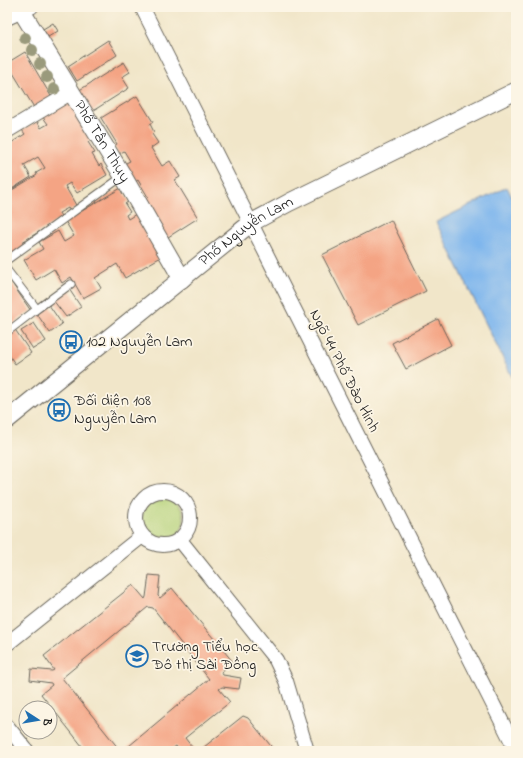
<svg xmlns="http://www.w3.org/2000/svg" width="523" height="758" viewBox="0 0 523 758" font-family="'Indie Flower',sans-serif">
  <rect width="100%" height="100%" fill="#fcf5e5"/>
  <filter id="ink" filterUnits="userSpaceOnUse"><feTurbulence type="fractalNoise" baseFrequency=".025" numOctaves="2"/><feDisplacementMap in="SourceGraphic" scale="8" xChannelSelector="R" yChannelSelector="G"/><feConvolveMatrix kernelMatrix="1 2 1 2 8 2 1 2 1" color-interpolation-filters="sRGB"/></filter>
  <filter id="wash" filterUnits="userSpaceOnUse"><feTurbulence type="fractalNoise" baseFrequency=".012" numOctaves="4" result="noise"/><feDisplacementMap in="SourceGraphic" scale="16" xChannelSelector="R" yChannelSelector="G"/><feGaussianBlur stdDeviation="0.9" result="paint"/><feColorMatrix in="noise" values="0 0 0 0 0 0 0 0 0 0 0 0 0 0 0 0 0 1.4 0 .05"/><feComposite in="paint" operator="in"/></filter>
  <g filter="url(#wash)">
    <rect width="100%" height="100%" fill="#f1e6c9"/>
    <path fill="#b5d279" stroke="#68774a" d="M142 519a21 21 0 1 1 42 0a21 21 0 1 1-42 0Z"/>
    <path fill="#7db5ed" stroke="#4c6884" d="M507,187l9,18v180l-80,-163z"/>
    <g id="blocks">
      <path fill="#f4a484" d="M53,23l5,8 -10,6 -5,-8z
        M108,40l9,15 -40,26 -9,-15z
        M25,52l27,46 -17,11 -28,-46z
        M124,62l6,10 -8,5 7,11 -41,26 -10,-23z
        M137,96l16,26 -3,2 4,8 -2,2 6,9 -7,5 11,18 8,-5 10,16 -5,3 23,38 -33,21 -24,-38 7,-4 -10,-17 -3,2 -11,-18 6,-3 -6,-10 -5,3 -5,-8 3,-2 -16,-26z
        M68,100l24,40 -4,2 7,11 -3,1 7,12 2,-2 6,11 -30,18 -7,-10 -5,3 12,21 -7,4 -2,-3 -9,5 3,5 -40,24 3,5 -18,11v-65l30,-18 -1,-2 9,-5 -7,-11 -14,8 7,12 -24,15v-20l4,-2 -4,-6v-29l4,8 14,-9 -3,-4 15,-9 4,7 7,-4 -6,-8z
        M121,188l8,13 -4,3 5,8 -4,3 2,4 8,-5 25,43 -36,21 -8,-14 -22,14 6,10 -18,10 -12,-21 -9,6 -8,-14 -18,11 -12,-20 19,-11 -4,-7 19,-11 6,11 10,-6 -9,-15z
        M391,220l35,71 -68,34 -36,-70z
        M7,276l24,35 -24,17z
        M69,289l12,18 -15,10 -13,-17z
        M49,305l13,19 -12,9 -13,-19z
        M438,319l13,26 -45,24 -14,-26z
        M34,323l12,18 -13,8 -12,-18z
        M14,328l17,25 -16,11 -8,-12v-19z
        M149,575l11,1 -2,20 2,2 12,-10 61,74 -12,10 2,3 18,3 -2,11 -17,-2 -3,2 11,13 -45,36 10,13h-15l-4,-5 -7,5h-46l86,-72 -56,-71 -5,-1 -86,71 57,71 3,2h-36l-45,-57 11,-9 -1,-2 -21,-3 1,-11 21,2 2,-1 -10,-14 89,-71 12,14 1,-2z
        M243,716l5,2 27,33h-76z"/>
    </g>
  </g>
  <g filter="url(#ink)">
    <use href="#blocks" fill-opacity="0" stroke="#676359" stroke-width="1"/>
    <g fill="none" stroke-linecap="round" stroke-linejoin="round">
      <g stroke="#676359" stroke-width="9">
        <path id="service" d="M7,260l116,-84
          M7,270l30,39 -30,23
          M37,309l34,-25"/>
      </g>
      <g stroke="#676359" stroke-width="16">
        <path id="minor" d="M142,7l374,743
          M7,18l24,-11
          M7,131l65,-39
          M136 518a27 27 0 1 1 54 0a27 27 0 1 1-54 0Z
          M180,540l96,120 10,21 21,70
          M7,644l135,-108
          M7,726l20,25"/>
      </g>
      <g stroke="#676359" stroke-width="19">
        <g id="tertiary">
          <path id="s1" d="M19,7l104,169 59,103"/>
          <path id="s2" d="M7,420l244,-197 39,-21 226,-111"/>
        </g>
      </g>
      <use href="#service" stroke="#fff" stroke-width="7"/>
      <use href="#minor" stroke="#fff" stroke-width="14"/>
      <use href="#tertiary" stroke="#fff" stroke-width="17"/>
    </g>
    <g fill="#9a9a7c">
      <circle cx="25" cy="38" r="6"/>
      <circle cx="32" cy="50" r="6"/>
      <circle cx="40" cy="64" r="6"/>
      <circle cx="47" cy="77" r="6"/>
      <circle cx="54" cy="89" r="6"/>
    </g>
  </g>
  <defs>
    <g id="bus-ring" transform="scale(1.15)"><circle r="9.5" fill="#fcf5e5" stroke="#1f6fb2" stroke-width="1.5"/><path d="M-5-6H5V4H4V6H2V4H-2V6H-4V4H-5ZM-3.5-4V0h7V-4ZM-3.5 1.2v1.5H-2V1.2ZM2 1.2v1.5H3.5V1.2Z" fill="#1f6fb2"/></g>
    <g id="school-ring" transform="scale(1.15)"><circle r="9.5" fill="#fcf5e5" stroke="#1f6fb2" stroke-width="1.5"/><path d="M0-5L7-2L0 1L-7-2ZM-4 1L0 2.5L4 1V4Q0 6-4 4Z" fill="#1f6fb2"/></g>
  </defs>
  <g fill-rule="evenodd">
    <use href="#bus-ring" x="71" y="342"/>
    <use href="#bus-ring" x="59" y="410"/>
    <use href="#school-ring" x="137" y="656"/>
  </g>
  <g text-anchor="middle" dominant-baseline="central" stroke-width="3.5" stroke-linejoin="round" paint-order="stroke">
    <g font-size="16" fill="#1c1c1c" stroke="#fcf5e5">
      <text stroke="none"><textPath href="#s1" startOffset="158">Phố Tân Thụy</textPath></text>
      <text stroke="none"><textPath href="#s2" startOffset="305">Phố Nguyễn Lam</textPath></text>
      <text transform="translate(344 371) rotate(63)">Ngõ 44 Phố Đào Hinh</text>
    </g>
    <g font-size="16" fill="#1c1c1c" stroke="#fcf5e5" text-anchor="start">
      <text x="86" y="342">102 Nguyễn Lam</text>
      <text x="74" y="401">Đối diện 108<tspan x="74" dy="18">Nguyễn Lam</tspan></text>
      <text x="152" y="647">Trường Tiểu học<tspan x="152" dy="18">Đô thị Sài Đồng</tspan></text>
    </g>
  </g>
  <rect width="523" height="758" fill="none" stroke="#fcf5e5" stroke-width="24"/>
  <g transform="translate(38 720) rotate(102)"><circle r="19" fill="#fcf5e5" stroke="#a29e95"/>
  <path d="M0-3L7 15L0 10L-7 15Z" fill="#1f6fb2"/>
  <text y="-6" font-size="11" font-weight="bold" text-anchor="middle" fill="#1c1c1c">B</text>
  </g>
</svg>
